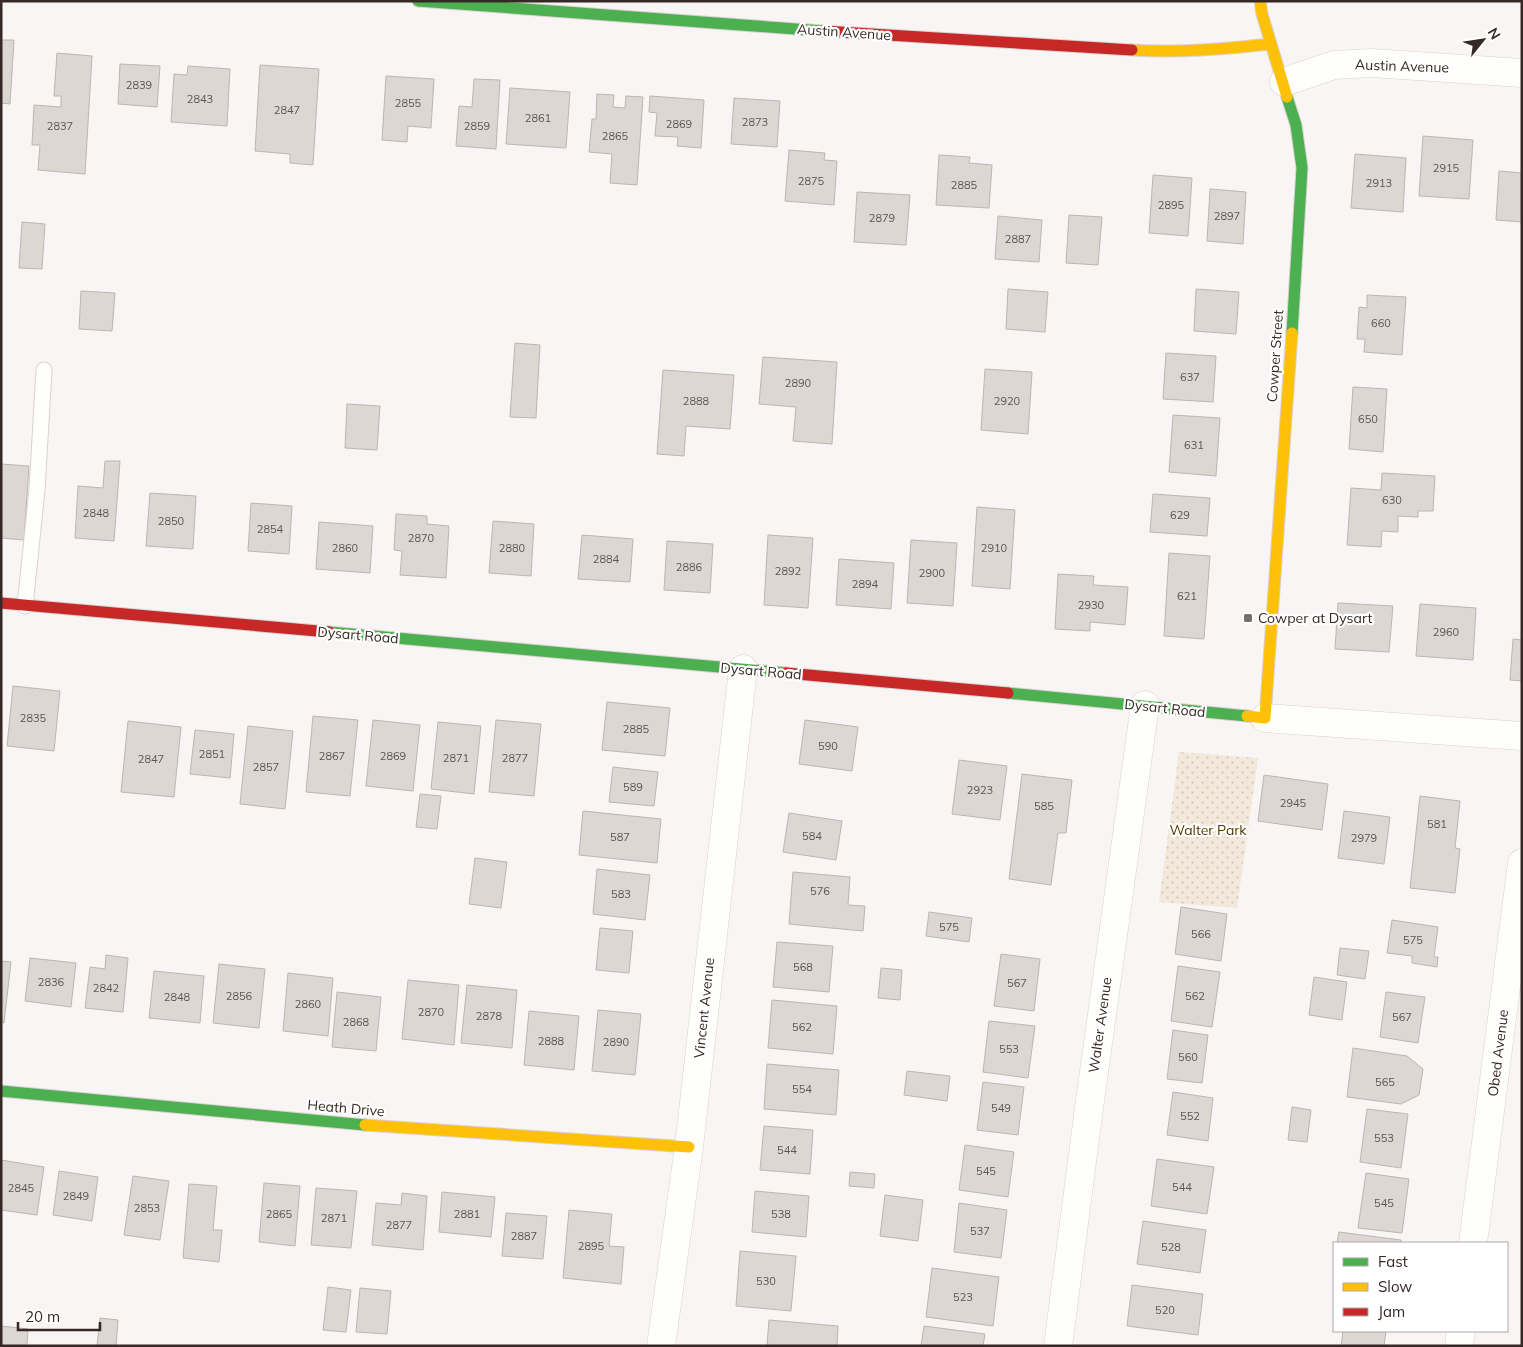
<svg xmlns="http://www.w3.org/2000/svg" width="1523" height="1347" viewBox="0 0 1523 1347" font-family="Mulish,sans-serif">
  <defs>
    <pattern id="park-dots" width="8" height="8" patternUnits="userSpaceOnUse" patternTransform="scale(1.25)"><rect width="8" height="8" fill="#f3e9db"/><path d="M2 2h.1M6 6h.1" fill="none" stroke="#d1c8bc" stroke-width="1.8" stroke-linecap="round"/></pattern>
  </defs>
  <rect width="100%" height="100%" fill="#f8f5f4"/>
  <path fill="url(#park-dots)" d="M1179,752l79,6 -21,150 -78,-6z"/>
  <path fill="#dcd7d3" stroke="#bcb6b2" d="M1,40h13l-4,64 -9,-1z
    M57,53l35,3 -7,118 -47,-4 2,-25h-8l2,-40 27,2v-11h-7z
    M120,64l40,2 -3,41 -39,-3z
    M260,65l59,4 -6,96 -23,-2v-9l-35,-3z
    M188,66l42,3 -3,57 -56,-4 3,-48 13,1z
    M386,76l48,3 -3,49 -23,-2 -1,16 -25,-2z
    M474,79l26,1 -4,69 -40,-3 3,-40 13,1z
    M510,88l60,4 -4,56 -60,-4z
    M597,94l17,1 -1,12 12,1 1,-12 17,1 -6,88 -27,-2 2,-29 -23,-2 3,-33h4z
    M650,96l54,4 -3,48 -24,-2 1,-9 -23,-1 2,-23 -8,-1z
    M734,98l46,3 -3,46 -46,-3z
    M1423,136l50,4 -4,59 -50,-3z
    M789,150l36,3 -1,7 13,1 -3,44 -49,-4z
    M1355,154l51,4 -3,54 -52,-4z
    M939,155l31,2 -1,6 23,2 -3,43 -53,-3z
    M1499,171l23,2v49l-26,-2z
    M1153,175l39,3 -4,58 -39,-3z
    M1210,189l36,3 -3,52 -36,-3z
    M857,192l53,3 -4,50 -52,-3z
    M1069,215l33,2 -4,48 -32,-2z
    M998,216l44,4 -3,42 -44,-3z
    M22,222l23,2 -3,45 -23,-1z
    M1008,289l40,3 -3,40 -39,-3z
    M1196,289l43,3 -3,42 -42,-3z
    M81,291l34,2 -3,38 -33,-2z
    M1367,295l39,2 -4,58 -38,-3 1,-13h-8l2,-32 8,1z
    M515,343l25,2 -4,73 -26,-1z
    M1166,353l50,3 -3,46 -50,-3z
    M763,357l74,5 -5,82 -39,-3 3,-34 -37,-3z
    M985,369l47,3 -4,62 -47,-4z
    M663,370l71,5 -4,54 -44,-3 -2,30 -27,-2z
    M1353,387l34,2 -4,63 -34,-3z
    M347,404l33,2 -3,44 -32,-2z
    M1173,415l47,3 -4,58 -47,-4z
    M105,461h15l-6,80 -39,-3 3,-52 25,2z
    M1,464l28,2 -5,74 -23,-2z
    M1382,473l53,3 -2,35h-15v6l-20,-1v16l-16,-1 -1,16 -34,-2 4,-57 30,2z
    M150,493l46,3 -3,53 -47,-3z
    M1153,494l57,4 -3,38 -57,-4z
    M251,503l41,3 -3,48 -41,-3z
    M977,507l38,3 -5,79 -38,-3z
    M396,514l31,2v8l22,2 -3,52 -46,-3 2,-24 -8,-1z
    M493,521l41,3 -3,52 -42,-3z
    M319,522l54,4 -3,47 -54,-4z
    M582,535l51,4 -3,43 -52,-3z
    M768,535l45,3 -5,70 -44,-3z
    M911,540l46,3 -4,63 -46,-3z
    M667,541l46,3 -3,49 -46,-3z
    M1169,553l41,3 -6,83 -40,-3z
    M839,559l55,4 -3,46 -55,-4z
    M1058,574l36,2 -1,9 35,2 -3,38 -35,-3v9l-35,-2z
    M1338,603l55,3 -4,46 -54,-3z
    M1420,604l56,4 -3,52 -57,-4z
    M1513,639l9,1v41l-12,-1z
    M13,686l47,5 -6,60 -47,-5z
    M607,702l63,6 -5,48 -63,-6z
    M313,716l45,4 -8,76 -44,-4z
    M373,720l47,5 -7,66 -47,-5z
    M496,720l45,4 -7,72 -45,-4z
    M805,720l53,7 -6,44 -53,-7z
    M128,721l53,6 -7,70 -53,-5z
    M438,722l43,4 -7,68 -43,-5z
    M248,726l45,5 -8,78 -45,-5z
    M195,730l39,4 -4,44 -40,-4z
    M959,760l48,6 -7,54 -48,-6z
    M613,767l45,5 -4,34 -45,-4z
    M1022,774l50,6 -6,53h-8l-7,52 -42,-6z
    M1264,775l64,9 -6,46 -64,-9z
    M420,794l21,2 -4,33 -21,-2z
    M1420,796l40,5 -5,47 5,1 -5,44 -45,-5z
    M583,811l78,8 -4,44 -78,-8z
    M1344,811l46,6 -6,47 -46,-6z
    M789,813l53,8 -6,39 -53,-8z
    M475,858l32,4 -6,46 -32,-4z
    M597,869l53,6 -5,45 -52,-6z
    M793,872l57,5 -2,28 17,1 -2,25 -74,-7z
    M1181,907l46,7 -6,47 -46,-7z
    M929,912l43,6 -3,24 -43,-6z
    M1392,920l46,7 -4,30h4l-1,10 -25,-4v-7l-25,-3z
    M600,928l33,3 -4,42 -33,-3z
    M777,942l56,4 -4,46 -56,-5z
    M1340,948l29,3 -4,28 -28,-4z
    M1001,954l39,5 -6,52 -40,-5z
    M106,955l22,3 -5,54 -38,-4 5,-41 15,2z
    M30,958l46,5 -5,44 -46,-6z
    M1,961l10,1 -7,61 -3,-1z
    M219,964l46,5 -6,59 -46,-5z
    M1178,966l42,6 -8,55 -41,-6z
    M881,968l21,2 -2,30 -22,-2z
    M154,971l50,5 -4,47 -51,-5z
    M288,973l45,5 -5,58 -45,-5z
    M1314,977l33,5 -5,38 -33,-5z
    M408,980l51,5 -5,60 -52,-6z
    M467,985l50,5 -5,58 -51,-5z
    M337,992l44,5 -5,54 -44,-4z
    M1386,992l39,5 -7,46 -38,-6z
    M772,1000l65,6 -4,48 -65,-6z
    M598,1010l43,4 -6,61 -43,-4z
    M529,1011l50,5 -5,54 -50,-5z
    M989,1021l46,5 -7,52 -45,-6z
    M1173,1030l35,5 -6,48 -35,-4z
    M1353,1048l54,8 16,13 -4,26 -18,9 -54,-7z
    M767,1064l72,6 -3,45 -72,-6z
    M907,1071l43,5 -3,25 -43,-6z
    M983,1082l41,5 -6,48 -41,-5z
    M1173,1092l40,6 -5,43 -41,-6z
    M1292,1107l19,3 -4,32 -19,-2z
    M1367,1109l41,5 -7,54 -41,-6z
    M764,1126l49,4 -3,44 -50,-4z
    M965,1145l49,7 -6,45 -49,-7z
    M1157,1159l57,8 -7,47 -56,-8z
    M1,1160l43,7 -7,48 -36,-5z
    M59,1171l39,6 -6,44 -39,-6z
    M850,1172l25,2 -1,14 -25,-2z
    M1366,1173l43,6 -7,54 -44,-5z
    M133,1176l36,5 -9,59 -36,-5z
    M264,1183l36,3 -5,60 -36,-4z
    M189,1184l28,2 -4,44h9l-3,32 -36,-4z
    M316,1188l41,3 -6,57 -40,-3z
    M755,1191l54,5 -3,41 -54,-5z
    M442,1192l53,5 -4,40 -52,-5z
    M402,1193l25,3 -4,54 -51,-5 4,-42 25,2z
    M885,1195l38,5 -5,41 -38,-5z
    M959,1203l48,7 -6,48 -47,-6z
    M569,1210l43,4 -3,32 15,1 -3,37 -58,-6z
    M506,1213l41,3 -4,43 -41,-3z
    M1143,1221l63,9 -6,43 -63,-9z
    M1339,1232l62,8v3h-64z
    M740,1251l56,5 -5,55 -55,-5z
    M932,1268l67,9 -6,49 -67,-9z
    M1132,1285l71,9 -5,41 -71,-9z
    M328,1287l23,3 -5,42 -23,-2z
    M360,1288l31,3 -4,43 -31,-2z
    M100,1318l18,2 -2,26h-19z
    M769,1320l69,6 -1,20h-70z
    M1,1326l27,3 -1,17h-26z
    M924,1326l61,8 -2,12h-62z
    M1343,1331h43l-2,15h-43z"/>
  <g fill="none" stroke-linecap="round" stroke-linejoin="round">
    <g stroke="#d9d2d0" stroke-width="17">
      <path id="lane" d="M25,606l12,-116 7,-120"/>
    </g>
    <g stroke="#d9d2d0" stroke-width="29">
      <path id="street" d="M1284,82l50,-17 38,-2 150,10
        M1265,718l257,18
        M1473,1243l49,-380
        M661,1346l28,-199 54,-478
        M1058,1346l31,-238 56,-403
        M1459,1346l2,-15"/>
    </g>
    <g stroke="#d9d2d0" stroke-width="13">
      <path id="fast" d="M418,1l405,30
        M1287,97l9,28 6,43 -10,165
        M329,632l457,41
        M1008,693l239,23
        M1,1091l364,34"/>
    </g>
    <g stroke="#d9d2d0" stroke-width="13">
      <path id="slow" d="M1260,1l2,13 25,83
        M1132,50c47,3 92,-1 139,-6
        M1247,716l18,2 27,-385
        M365,1125l324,22"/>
    </g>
    <g stroke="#d9d2d0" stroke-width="13">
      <path id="jam" d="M823,31l309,19
        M1,603l328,29
        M786,673l222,20"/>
    </g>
    <use href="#lane" stroke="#fefefd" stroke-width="15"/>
    <use href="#street" stroke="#fefefd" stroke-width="28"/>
    <use href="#fast" stroke="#4caf50" stroke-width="11"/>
    <use href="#slow" stroke="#ffc107" stroke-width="11"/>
    <use href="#jam" stroke="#c62828" stroke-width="11"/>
  </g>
  <rect fill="#79706e" stroke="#fff" stroke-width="2" x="1243" y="613" width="10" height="10" rx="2.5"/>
  <g text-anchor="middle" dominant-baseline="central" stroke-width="4.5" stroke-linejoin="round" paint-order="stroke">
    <g font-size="11" fill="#5f5451">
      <text x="139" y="85">2839</text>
      <text x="200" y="99">2843</text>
      <text x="408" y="103">2855</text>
      <text x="287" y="110">2847</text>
      <text x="538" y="118">2861</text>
      <text x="755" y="122">2873</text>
      <text x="679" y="124">2869</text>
      <text x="60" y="126">2837</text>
      <text x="477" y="126">2859</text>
      <text x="615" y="136">2865</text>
      <text x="1446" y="168">2915</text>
      <text x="811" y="181">2875</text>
      <text x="1379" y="183">2913</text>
      <text x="964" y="185">2885</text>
      <text x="1171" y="205">2895</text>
      <text x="1227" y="216">2897</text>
      <text x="882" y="218">2879</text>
      <text x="1018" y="239">2887</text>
      <text x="1381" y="323">660</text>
      <text x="1190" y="377">637</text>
      <text x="798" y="383">2890</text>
      <text x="696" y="401">2888</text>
      <text x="1007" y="401">2920</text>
      <text x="1368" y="419">650</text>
      <text x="1194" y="445">631</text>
      <text x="1392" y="500">630</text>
      <text x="96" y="513">2848</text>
      <text x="1180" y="515">629</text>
      <text x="171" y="521">2850</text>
      <text x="270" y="529">2854</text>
      <text x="421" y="538">2870</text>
      <text x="345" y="548">2860</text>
      <text x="512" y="548">2880</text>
      <text x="994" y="548">2910</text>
      <text x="606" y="559">2884</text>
      <text x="689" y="567">2886</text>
      <text x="788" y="571">2892</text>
      <text x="932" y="573">2900</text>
      <text x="865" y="584">2894</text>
      <text x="1187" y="596">621</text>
      <text x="1091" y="605">2930</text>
      <text x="1446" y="632">2960</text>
      <text x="33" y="718">2835</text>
      <text x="636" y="729">2885</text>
      <text x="828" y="746">590</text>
      <text x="212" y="754">2851</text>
      <text x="332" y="756">2867</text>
      <text x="393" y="756">2869</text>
      <text x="456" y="758">2871</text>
      <text x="515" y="758">2877</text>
      <text x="151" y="759">2847</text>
      <text x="266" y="767">2857</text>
      <text x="633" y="787">589</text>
      <text x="980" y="790">2923</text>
      <text x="1293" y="803">2945</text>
      <text x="1044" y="806">585</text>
      <text x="1437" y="824">581</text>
      <text x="812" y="836">584</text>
      <text x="620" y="837">587</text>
      <text x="1364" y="838">2979</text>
      <text x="820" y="891">576</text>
      <text x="621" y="894">583</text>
      <text x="949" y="927">575</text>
      <text x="1201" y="934">566</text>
      <text x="1413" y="940">575</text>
      <text x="803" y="967">568</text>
      <text x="51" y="982">2836</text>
      <text x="1017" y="983">567</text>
      <text x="106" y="988">2842</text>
      <text x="239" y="996">2856</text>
      <text x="1195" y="996">562</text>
      <text x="177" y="997">2848</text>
      <text x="308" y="1004">2860</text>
      <text x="431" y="1012">2870</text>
      <text x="489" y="1016">2878</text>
      <text x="1402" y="1017">567</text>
      <text x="356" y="1022">2868</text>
      <text x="802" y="1027">562</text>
      <text x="551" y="1041">2888</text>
      <text x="616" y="1042">2890</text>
      <text x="1009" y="1049">553</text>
      <text x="1188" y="1057">560</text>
      <text x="1385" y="1082">565</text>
      <text x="802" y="1089">554</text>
      <text x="1001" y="1108">549</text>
      <text x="1190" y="1116">552</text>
      <text x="1384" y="1138">553</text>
      <text x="787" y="1150">544</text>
      <text x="986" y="1171">545</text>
      <text x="1182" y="1187">544</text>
      <text x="21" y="1188">2845</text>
      <text x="76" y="1196">2849</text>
      <text x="1384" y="1203">545</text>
      <text x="147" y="1208">2853</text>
      <text x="279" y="1214">2865</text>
      <text x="467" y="1214">2881</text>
      <text x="781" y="1214">538</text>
      <text x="334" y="1218">2871</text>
      <text x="399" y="1225">2877</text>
      <text x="980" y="1231">537</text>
      <text x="524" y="1236">2887</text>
      <text x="591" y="1246">2895</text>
      <text x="1171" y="1247">528</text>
      <text x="766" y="1281">530</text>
      <text x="963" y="1297">523</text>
      <text x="1165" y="1310">520</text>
    </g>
    <g font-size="14" fill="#352926" stroke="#fff">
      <text transform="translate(844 32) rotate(4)">Austin Avenue</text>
      <text transform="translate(1402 66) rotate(2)">Austin Avenue</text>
      <text transform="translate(1275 356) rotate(-86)">Cowper Street</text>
      <text transform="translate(358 635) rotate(5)">Dysart Road</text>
      <text transform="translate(761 671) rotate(5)">Dysart Road</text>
      <text transform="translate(1165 708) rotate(6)">Dysart Road</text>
      <text transform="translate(704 1008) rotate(-84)">Vincent Avenue</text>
      <text transform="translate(1100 1025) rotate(-82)">Walter Avenue</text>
      <text transform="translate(1498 1053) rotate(-83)">Obed Avenue</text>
      <text transform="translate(346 1108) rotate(5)">Heath Drive</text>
    </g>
    <g font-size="14" fill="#352926" stroke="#fff" text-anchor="start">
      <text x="1258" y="618">Cowper at Dysart</text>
    </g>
    <g font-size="14" fill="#533902" stroke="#fff">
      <text x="1208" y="830">Walter Park</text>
    </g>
  </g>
  <rect width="1523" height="1347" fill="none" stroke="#352926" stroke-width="5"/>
  <rect x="1333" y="1242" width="175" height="90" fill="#ffffff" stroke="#aea9a8"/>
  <rect x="1343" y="1258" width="25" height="8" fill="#4caf50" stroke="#aea9a8"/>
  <text x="1378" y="1267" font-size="15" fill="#352926">Fast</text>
  <rect x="1343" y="1283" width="25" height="8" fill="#ffc107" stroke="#aea9a8"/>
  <text x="1378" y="1292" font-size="15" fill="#352926">Slow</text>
  <rect x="1343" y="1308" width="25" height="8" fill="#c62828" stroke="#aea9a8"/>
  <text x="1378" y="1317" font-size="15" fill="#352926">Jam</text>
  <g transform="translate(1483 40) rotate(60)" stroke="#ffffff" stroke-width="4" paint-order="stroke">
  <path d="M0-4L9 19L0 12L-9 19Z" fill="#352926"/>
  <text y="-8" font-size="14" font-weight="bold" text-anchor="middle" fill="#352926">N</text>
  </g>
  <path d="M18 1322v8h82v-8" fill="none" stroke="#352926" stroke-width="2.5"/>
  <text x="25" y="1322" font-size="15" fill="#352926" stroke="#ffffff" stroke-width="4" paint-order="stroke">20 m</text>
</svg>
